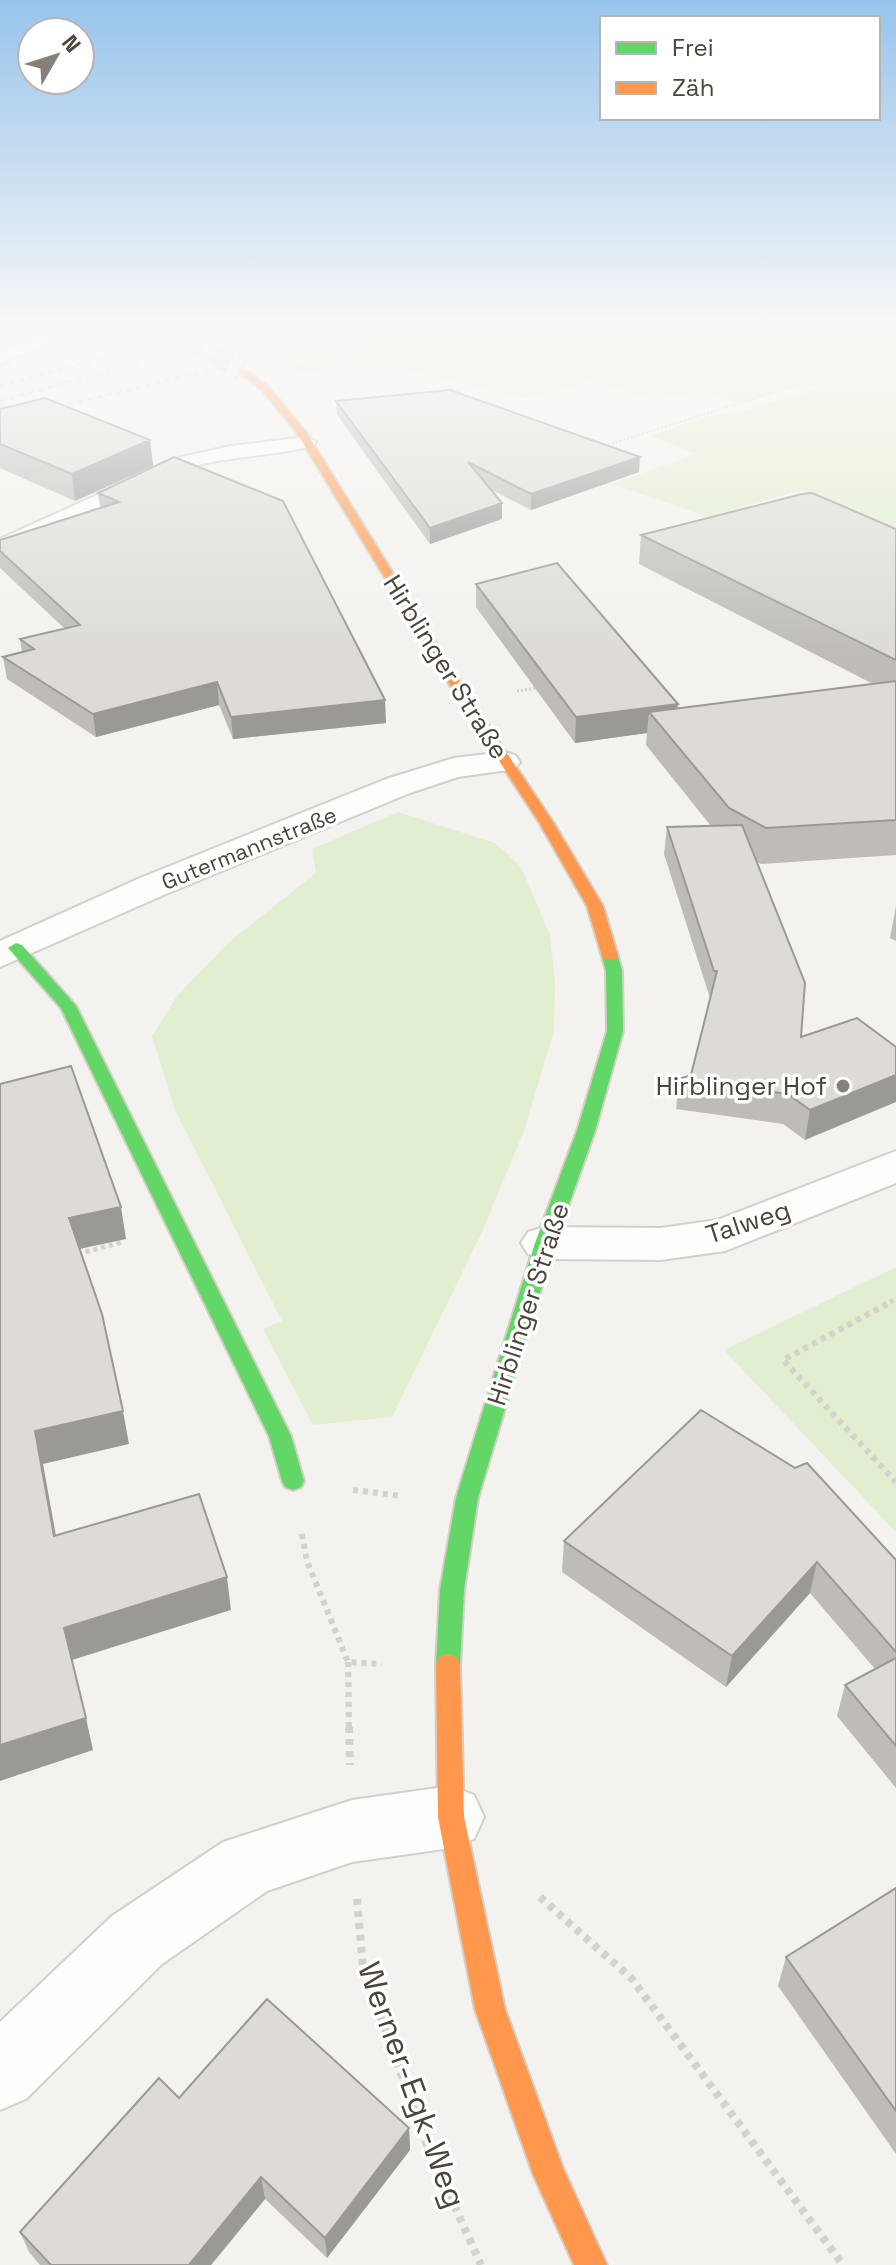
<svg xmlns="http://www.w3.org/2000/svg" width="896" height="2265" viewBox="0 0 896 2265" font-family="'Space Grotesk',sans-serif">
  <rect width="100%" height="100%" fill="#f4f2ee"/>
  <path fill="#e1eecf" d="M405,337h463l28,9v183l-95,-39 -92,27 -98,-33 87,-30 -48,-18 59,-20 34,-5 76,-23 -16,-5 -63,21 -36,-12 -30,2 -17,6 -67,-19 -66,18 -157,-40 -68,15 -10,-10z
    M398,812l97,31 26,24 29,68 5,48 -1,48 -30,100 -43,103 -89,183 -79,8 -50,-96 19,-8 -107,-211 -23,-74 25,-40 52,-54 87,-69 -4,-24z
    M896,1267v265l-172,-182z"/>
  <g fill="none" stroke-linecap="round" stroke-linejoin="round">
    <path stroke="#d2cfca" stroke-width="21" stroke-dasharray="21 11" stroke-linecap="butt" d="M185,337l57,34"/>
    <g stroke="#d2d0cb" stroke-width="4">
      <path id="lane" d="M307,437l9,5 -3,4c-48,12 -97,9 -145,29 -56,23 -108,62 -168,77v-13l178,-81 52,-12z"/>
    </g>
    <g stroke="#d2d0cb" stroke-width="4">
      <path id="street" d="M36,337h28l-64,27v-13z
        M504,752l11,3 5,7 -5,7 -57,8 -48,16 -244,101 -166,73v-26l140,-63 246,-99 68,-21z
        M896,1151v32l-171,68 -64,9 -116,-1 -17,-5 -7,-11 7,-11 17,-5 116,1 56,-8z
        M451,1786l23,9 10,22 -10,22 -23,9 -99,14 -85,29 -105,73 -136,135 -26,11v-88l112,-106 111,-74 129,-42z"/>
    </g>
    <g stroke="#d3cfc5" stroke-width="4">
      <path id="fast" d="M16,943l6,2 54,61 215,430 13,45 -3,6 -8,3 -8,-3 -3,-6 -13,-45 -208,-428 -53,-60z
        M610,951l8,5 4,15 1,60 -28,100 -40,112 -77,255 -14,92 -4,75 -3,8 -9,3 -9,-3 -3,-8 4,-75 16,-92 79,-255 42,-112 30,-100 -1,-60 -4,-15z"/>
    </g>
    <g stroke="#d3cfc5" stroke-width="4">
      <path id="slow" d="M239,369h6l23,17 38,46 164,266 83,124 50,84 15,50 -2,3h-12l-2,-3 -15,-50 -48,-84 -81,-124 -161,-265 -35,-43 -23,-17z
        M448,1654l9,3 3,8 4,152 41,192 58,159 44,97h-33l-41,-91 -58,-165 -37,-192 -2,-152 3,-8z"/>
    </g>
    <path stroke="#d3d2cc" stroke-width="2" stroke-dasharray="2 2" stroke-linecap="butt" d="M604,446l200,-63"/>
    <path stroke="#d3d2cc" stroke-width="3" stroke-dasharray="2 2" stroke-linecap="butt" d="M517,691l19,-3"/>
    <path stroke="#d3d2cc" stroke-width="5" stroke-dasharray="4 4" stroke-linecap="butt" d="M78,1254l44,-12
      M883,1306l13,-7"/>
    <path stroke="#d3d2cc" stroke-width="6" stroke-dasharray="5 5" stroke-linecap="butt" d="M887,1304l-104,56 113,122
      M353,1490l49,6
      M302,1534l5,27 41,101 34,2
      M348,1662l1,67"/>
    <path stroke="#d3d2cc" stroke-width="8" stroke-dasharray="6 6" stroke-linecap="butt" d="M349,1727l1,38
      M540,1897l92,82 211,286
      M357,1899l6,69 62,172 56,125"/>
    <use href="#lane" fill="#fdfdfc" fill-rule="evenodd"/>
    <use href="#street" fill="#fdfdfc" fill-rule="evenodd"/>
    <use href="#fast" fill="#63d668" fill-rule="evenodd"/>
    <use href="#slow" fill="#ff974d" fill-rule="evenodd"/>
    <path stroke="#dbdbda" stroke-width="3" stroke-dasharray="5 5" stroke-linecap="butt" d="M0,386l178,-49
      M0,401l229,-64
      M0,421l347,-84"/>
  </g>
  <path fill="#bfbcb8" d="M336,401l303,71 -108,38 -41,-21 12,30 -72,25 -93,-129z
    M0,409l150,31 3,26 -78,35 -75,-33z
    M174,457l212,266 -153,16 -14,-34 -123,32 -89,-58 -4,-22 19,-5 -2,-13 44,-11 -64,-60v-28l100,-32 -2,-15z
    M896,529v326l-135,9 -5,-3 45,176 56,-19 -52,122 -22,-16 -107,-15 3,-30 12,-4 19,-77 -46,-144 3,-27 44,-1 -65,-81 1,-12 -72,10 -99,-136v-23l201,124 196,-24 -234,-120 2,-29z
    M896,906v35l-6,-3z
    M564,1541l332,19v228l-59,-72 8,-31 30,-16 -65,-76 -84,94 -164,-115z
    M896,1888v266l-118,-168 8,-29z
    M179,2098l230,30 1,22 -83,108 -62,-59 -54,66h-171l-11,-13 -9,-20z"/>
  <path fill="#9b9996" d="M150,440l3,26 -78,35 -3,-27z
    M640,457l-1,15 -108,38v-16z
    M502,503v16l-72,25v-16z
    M217,682l2,23 -123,32 -3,-23z
    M385,700l1,23 -153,16 -2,-22z
    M678,704l-2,26 -27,-18 -2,21 -72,10 1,-26z
    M896,1075v27l-91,38 5,-30z
    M121,1207l5,32 -51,11 -6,-32z
    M123,1411l6,33 -86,20 19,105 -8,-33 -19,-105z
    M817,1562l-7,31 -84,94 6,-31z
    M227,1577l4,33 -159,50 -8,-32z
    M86,1718l7,32 -93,31v-36z
    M409,2128l1,22 -83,108 -2,-20z
    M261,2177l4,22 -54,66h-22z"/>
  <path fill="#dedbd6" stroke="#9b9996" stroke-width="2" d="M450,390l190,67 -109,37 -63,-32 34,41 -72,25 -94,-127z
    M45,398l105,42 -78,34 -72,-30v-35z
    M174,457l109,44 102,199 -154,17 -14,-35 -124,32 -90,-57 31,-8 -14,-10 60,-14 -80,-74v-11l119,-38 -21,-9z
    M812,493l84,36v131l-255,-125 161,-41z
    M557,563l121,141 -102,13 -100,-133z
    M896,681v139l-130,8 -37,-20 -80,-96z
    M742,825l63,158 -4,54 56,-19 39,29v28l-86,35 -22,-16 -109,-15 12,-4 26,-104h-3l-47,-144z
    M71,1066l50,141 -52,11 33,96 21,97 -88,20 19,105 145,-42 28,83 -163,51 22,90 -86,27v-661z
    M701,1410l94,58 12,-5 89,97v92l-79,-90 -85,94 -168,-115z
    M896,1658v88l-51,-61z
    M896,1888v223l-110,-154z
    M267,1999l142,129 -84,110 -64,-61 -72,88h-138l-31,-33 139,-154 20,20z"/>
  <linearGradient id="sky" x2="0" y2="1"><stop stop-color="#98c4ec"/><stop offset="0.51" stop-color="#faf9f7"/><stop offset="1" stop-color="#faf9f7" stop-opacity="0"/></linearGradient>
  <rect width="896" height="655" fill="url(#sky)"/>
  <circle fill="#868178" stroke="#fff" stroke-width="3" cx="843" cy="1086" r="8"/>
  <g text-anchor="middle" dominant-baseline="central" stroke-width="7" stroke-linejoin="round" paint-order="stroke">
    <g font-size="22" fill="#4b4439" stroke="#fff">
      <text transform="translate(249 848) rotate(-22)">Gutermannstraße</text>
    </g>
    <g font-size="26" fill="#4b4439" stroke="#fff">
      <text transform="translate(446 667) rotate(58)">Hirblinger Straße</text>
      <text transform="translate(748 1222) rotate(-18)">Talweg</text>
      <text transform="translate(528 1304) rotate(-72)">Hirblinger Straße</text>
    </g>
    <g font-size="26" fill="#4b4439" stroke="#fff" text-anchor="end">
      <text x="827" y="1086">Hirblinger Hof</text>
    </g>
    <g font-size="32" fill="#4b4439" stroke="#fff">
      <text transform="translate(412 2085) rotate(70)">Werner-Egk-Weg</text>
    </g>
  </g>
  <rect x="600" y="16" width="280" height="104" fill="#ffffff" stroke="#b7b4b0" stroke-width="2"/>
  <rect x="616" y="42" width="40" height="12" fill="#63d668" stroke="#b7b4b0" stroke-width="2"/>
  <text x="672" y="56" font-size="24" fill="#4b4439">Frei</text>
  <rect x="616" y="82" width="40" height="12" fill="#ff974d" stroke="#b7b4b0" stroke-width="2"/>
  <text x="672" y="96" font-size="24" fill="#4b4439">Zäh</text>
  <g transform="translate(56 56) rotate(51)"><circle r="38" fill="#ffffff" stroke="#b7b4b0" stroke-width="2"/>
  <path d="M0-6L14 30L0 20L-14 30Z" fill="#868178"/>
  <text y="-12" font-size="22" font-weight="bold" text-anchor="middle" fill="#4b4439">N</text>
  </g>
</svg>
